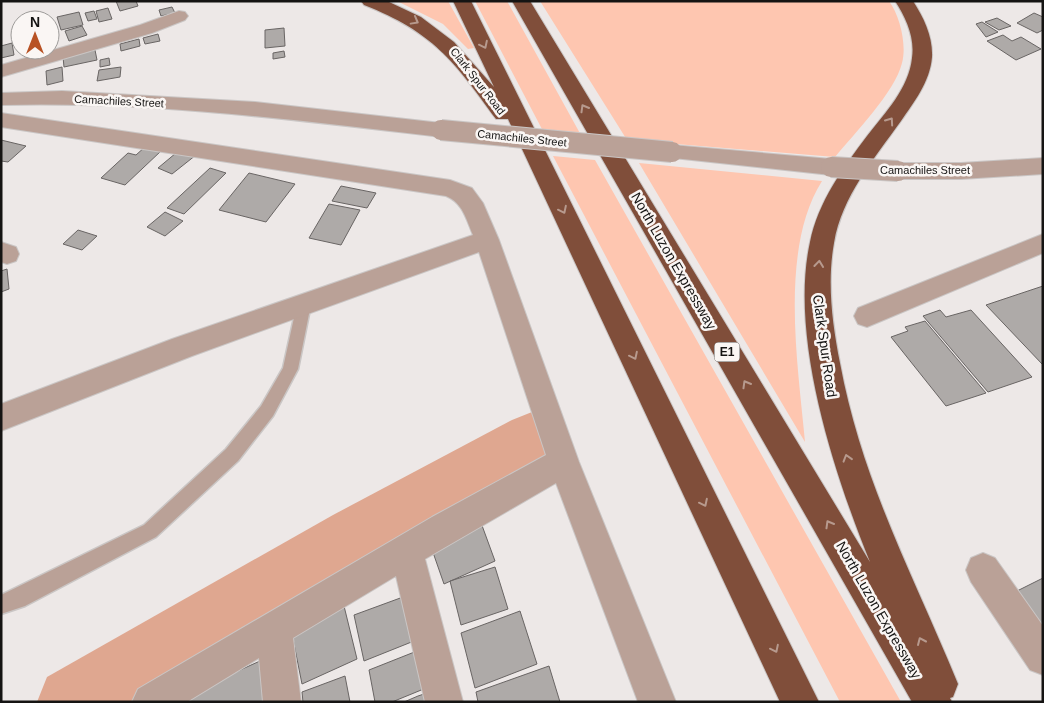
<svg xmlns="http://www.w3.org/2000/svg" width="1044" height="703" viewBox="0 0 1044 703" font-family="Arial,sans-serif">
  <rect width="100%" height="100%" fill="#ede8e7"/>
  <path fill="#fec6b0" d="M397,1h51l26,47 -6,1 -25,-25z
    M475,1h32l75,136 -38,-4z
    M540,1h349c11,15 18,44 13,62 -7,29 -48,71 -67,94l-208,-17z
    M553,156l42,4 306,542h-61z
    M639,163l183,18c-43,68 -24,184 -17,261z"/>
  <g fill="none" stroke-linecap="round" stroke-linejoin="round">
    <path fill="#dfa790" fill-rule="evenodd" d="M532,412l20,8 8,18 -8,18 -414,246h-101l10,-25 286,-162 179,-95z"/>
  </g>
  <path fill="#aeaaa8" stroke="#696564" d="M116,1h20l2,5 -18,5z
    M172,7l3,6 -14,3 -2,-6z
    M108,8l4,11 -13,3 -3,-11z
    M94,11l3,8 -9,2 -3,-8z
    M79,12l4,13 -22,5 -4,-13z
    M1034,13l9,4v13l-6,3 -20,-10z
    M997,18l14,8 -12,4 -14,-8z
    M982,22l16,10 -12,5 -10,-13z
    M82,26l5,9 -18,6 -4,-10z
    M284,28l1,18 -20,2v-18z
    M158,34l2,7 -15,3 -2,-6z
    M1003,35l9,6 9,-4 20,12 -25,11 -29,-19z
    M139,39l1,7 -19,5 -1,-7z
    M12,43l2,12 -13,3v-12z
    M95,50l2,10 -33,7 -1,-10z
    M284,51l1,6 -12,2v-6z
    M109,58l1,7 -10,2v-7z
    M62,67l1,14 -16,4 -1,-14z
    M121,67l-1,10 -23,4 2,-11z
    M1,140l25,6 -18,16 -7,-1z
    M146,146l15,5 -36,34 -24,-7 27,-25 8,2z
    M182,148l14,7 -24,19 -14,-6z
    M210,168l16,5 -42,41 -17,-6z
    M249,173l46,11 -29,38 -47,-12z
    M341,186l35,7 -9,15 -35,-7z
    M329,204l31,6 -19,35 -32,-7z
    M165,212l18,9 -18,15 -18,-9z
    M78,230l19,6 -15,14 -19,-6z
    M7,269l2,20 -8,3v-21z
    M1043,286v79l-57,-60z
    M940,310l6,7 25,-7 61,67 -44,15 -65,-76z
    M925,321l61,72 -40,13 -55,-69 17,-6 -3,-4z
    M480,520l15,41 -51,23 -15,-43z
    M495,567l13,42 -47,16 -11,-44z
    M1043,578v49l-28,-35z
    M403,597l11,44 -50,20 -10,-46z
    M344,606l13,53 -55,25 -11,-55z
    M520,611l17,53 -62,24 -14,-55z
    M422,649l9,37 -39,16h-17l-6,-32z
    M260,661l8,41h-80l-1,-8z
    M549,666l11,36h-82l-2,-10z
    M345,676l5,26h-47l-1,-10z
    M430,692l3,10h-29l14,-6z"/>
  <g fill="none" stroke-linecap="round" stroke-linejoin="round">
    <g stroke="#cac6c5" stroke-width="3">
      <path id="service" d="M304,298l5,2 2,4 -13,65 -25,47 -35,45 -82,76 -131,69 -24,8v-19l143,-70 82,-76 35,-43 22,-38 14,-64 2,-4z"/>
    </g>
    <g stroke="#cac6c5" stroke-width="2">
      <path id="minor" d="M179,11l6,1 3,4 -3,4 -33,13 -151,44v-12l139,-40z
        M1,113l449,67 22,8 11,15 16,37 80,222 97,240h-38l-82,-219 -131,76 38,143h-38l-29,-126 -103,62 8,64h-38l-4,-44 -72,44h-55l6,-13 294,-172 114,-62 -67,-203 -287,104 -191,75v-27l171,-65 301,-104c-7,-16 -10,-32 -27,-39l-445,-69z
        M1043,234v19l-176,74 -9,-3 -4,-8 4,-8z
        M1,242l15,5 3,7 -3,7 -9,3 -6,-2z
        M983,553l12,5 48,68v49l-13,-5 -59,-88 -5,-12 5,-12z"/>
    </g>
    <g stroke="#cac6c5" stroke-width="2">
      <path id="tertiary" d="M62,91l193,11 186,21 7,2 4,5 -4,5 -7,2c-146,-17 -293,-36 -440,-32v-12z
        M672,145l159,14 8,3 3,5 -3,5 -8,3 -167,-18 -3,-5 3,-5z
        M1043,158v16l-82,5h-63l-8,-2 -3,-6 3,-6 8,-2h63z"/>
    </g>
    <g stroke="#cac6c5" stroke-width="2">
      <path id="motorway" d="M361,1h26l34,16 33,25 40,45 -41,-86h18l348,701h-39l-272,-583h-12c-42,-58 -63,-87 -132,-114z
        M512,1h18l340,561c-36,-89 -81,-225 -60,-320 8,-40 33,-74 57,-106 18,-23 42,-48 45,-78 3,-21 -6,-40 -17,-57h18c11,17 20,36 19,56 -2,25 -18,45 -31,64 -27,38 -59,75 -67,122 -7,39 -2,80 6,120 22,119 73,211 118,321l-5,13 -3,1 2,4h-40z"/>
    </g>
    <use href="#service" fill="#baa197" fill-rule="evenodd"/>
    <use href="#minor" fill="#baa197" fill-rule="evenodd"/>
    <use href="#tertiary" fill="#baa197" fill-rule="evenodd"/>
    <use href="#motorway" fill="#804e3a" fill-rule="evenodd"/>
    <g stroke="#cac6c5" stroke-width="22" stroke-linecap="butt">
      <path id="tertiary-bridge" d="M441,130l231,22
        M831,167l67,4"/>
    </g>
    <use href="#tertiary-bridge" stroke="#baa197" stroke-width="20"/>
  </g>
  <defs><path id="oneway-chevron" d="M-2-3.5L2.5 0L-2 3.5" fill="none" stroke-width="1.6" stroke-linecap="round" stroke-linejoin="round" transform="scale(1.25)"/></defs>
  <g stroke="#b79a8e">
    <use href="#oneway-chevron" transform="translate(415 21) rotate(29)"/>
    <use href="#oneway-chevron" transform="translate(484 45) rotate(64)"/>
    <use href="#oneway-chevron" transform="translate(584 108) rotate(-120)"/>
    <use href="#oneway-chevron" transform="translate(890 121) rotate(-55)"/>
    <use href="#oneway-chevron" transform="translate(563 210) rotate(64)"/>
    <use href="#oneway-chevron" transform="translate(819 264) rotate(-84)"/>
    <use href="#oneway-chevron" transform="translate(634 356) rotate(64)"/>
    <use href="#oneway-chevron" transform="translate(746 384) rotate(-120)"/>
    <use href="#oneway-chevron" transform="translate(847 458) rotate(-107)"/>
    <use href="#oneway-chevron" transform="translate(704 503) rotate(64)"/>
    <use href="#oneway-chevron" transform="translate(829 524) rotate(-120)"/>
    <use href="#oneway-chevron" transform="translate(921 641) rotate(-114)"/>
    <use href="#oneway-chevron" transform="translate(775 649) rotate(64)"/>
  </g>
  <g text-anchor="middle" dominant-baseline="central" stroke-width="5" stroke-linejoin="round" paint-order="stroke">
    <g font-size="11" fill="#151413" stroke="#faf6f4">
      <text transform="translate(478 81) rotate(52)">Clark Spur Road</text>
      <text transform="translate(119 101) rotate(3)">Camachiles Street</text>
      <text transform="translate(522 138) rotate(6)">Camachiles Street</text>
      <text x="925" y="170">Camachiles Street</text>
    </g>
    <rect fill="#faf6f4" stroke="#5a5856" stroke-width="1" x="714.5" y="342.5" width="25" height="19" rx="4"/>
    <g font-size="12" font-weight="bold" fill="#151413">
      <text x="727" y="352">E1</text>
    </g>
    <g font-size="14" fill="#151413" stroke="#faf6f4">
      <text transform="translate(674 261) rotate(60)">North Luzon Expressway</text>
      <text transform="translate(825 346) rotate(82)">Clark Spur Road</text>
      <text transform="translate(879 610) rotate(60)">North Luzon Expressway</text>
    </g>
  </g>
  <rect width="1044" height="703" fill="none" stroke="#151413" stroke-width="5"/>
  <g transform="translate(35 35)"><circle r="24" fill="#faf6f4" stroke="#9e9c9a"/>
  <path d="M0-4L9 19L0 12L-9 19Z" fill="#b85224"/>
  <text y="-8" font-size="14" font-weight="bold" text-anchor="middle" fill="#151413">N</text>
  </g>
</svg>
